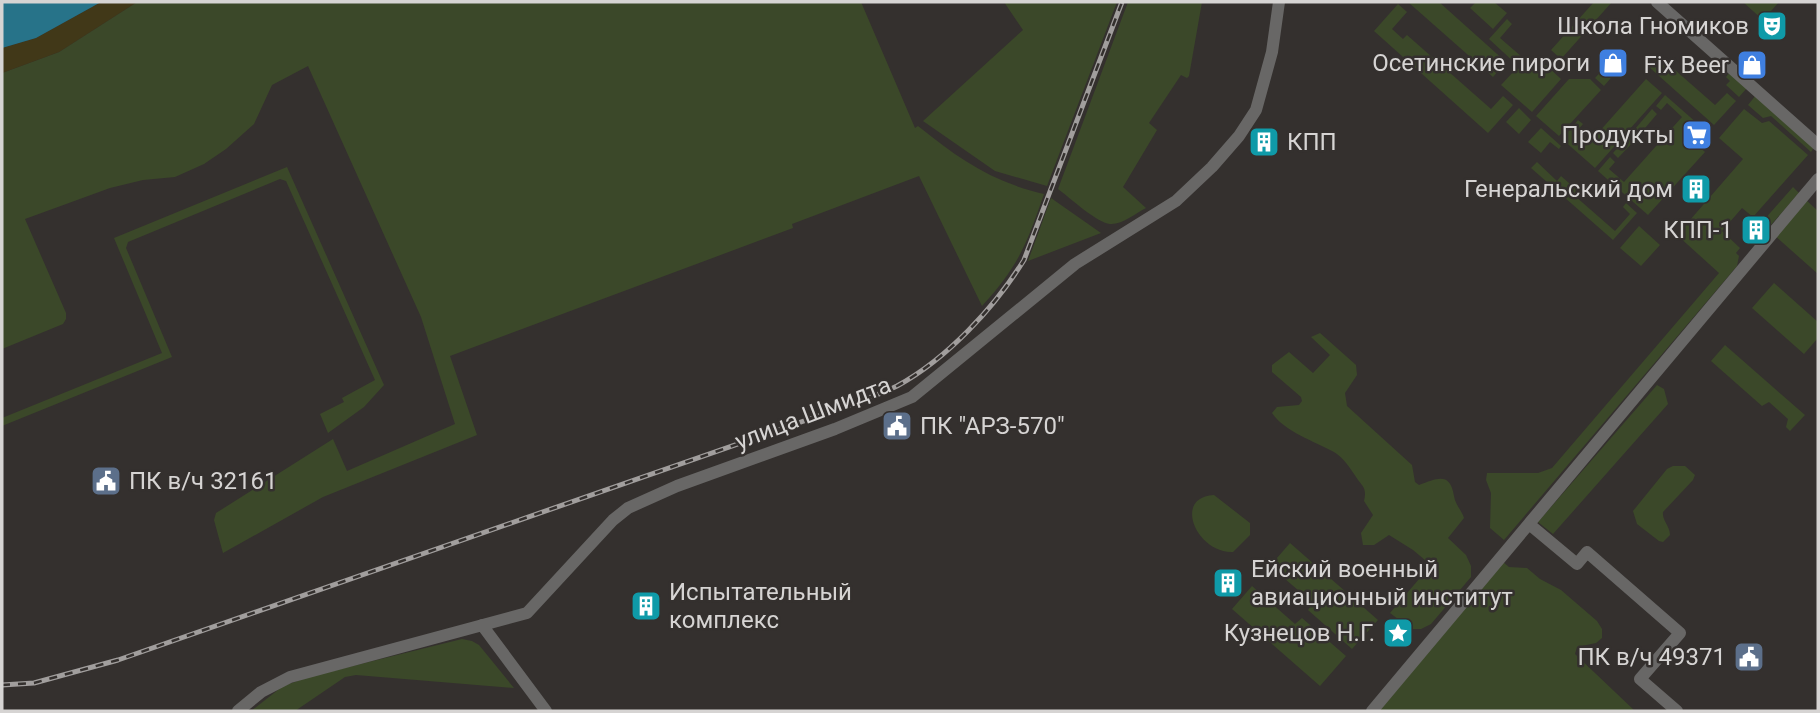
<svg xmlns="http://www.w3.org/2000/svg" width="1820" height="713" viewBox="0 0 1820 713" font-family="Roboto,sans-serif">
  <rect width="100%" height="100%" fill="#34302e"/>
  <path fill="#3b4829" d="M137,2h724l54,126 3,-2c41,33 74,56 126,68 -17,49 -25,72 -62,112l-63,-130 -127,48 1,4 -343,128 27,79 -154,62 -100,56 -9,-33 2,-7 117,-74 14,32 108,-47 -34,-107 -113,-251 -36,19 -18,39 -28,25 -22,15 -29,13 -32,3 -33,8 -85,31 41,94v6l-3,5 -61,25v-276l57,-21z
    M1004,2h113l-70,184 -52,-15 -72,-50 100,-91z
    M1128,2h74l-13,74 -2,2 -6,-3 -32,48 8,7 -34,57 23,21c-10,5 -24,17 -36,16 -13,-1 -41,-27 -52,-35z
    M1408,2h31l67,60 -13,15z
    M1476,2h18l13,11 -14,16 -23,-21z
    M1594,2h18l-51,57 -10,-9z
    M1743,2h36l-16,18z
    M1398,4l9,8 -15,17 11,10 4,-4 84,74 12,-13 10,9 -25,28 -114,-102z
    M1507,19l5,5 -12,14 22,19 -6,7 -27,-25z
    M1659,56l56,49 12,-12 9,8 -22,24 -65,-58z
    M1546,65l15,14 -29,33 -31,-27 15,-16z
    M1607,65l9,7 -12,14 -9,-8z
    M1730,72l17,16 -8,9 -13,-12 4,-4 -4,-4z
    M1569,79h21l11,11 -42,46 -23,-20z
    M1646,79l16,14 -67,75 -33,-29 16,-19 5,4 -6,7 13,11z
    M1665,95l33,29 -11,12 18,16 -57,63 -50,-44 12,-14 5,5 -6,7 15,13 58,-65 -15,-14 -6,7 -5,-4z
    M1756,95l59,51 -4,6 -40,-36 -8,2 -15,-13z
    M1519,108l12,12 -12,14 -13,-12z
    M1652,109l5,5 -17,20 -5,-5z
    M1744,109l18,14 7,-2 39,34 -55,62 -11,-9 -20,23 18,17 -4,5 3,3 -2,10 -233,274 -14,-12 1,-35 -5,-13 1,-7h51l14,-5 167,-195 -42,-38 66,-76 -24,-21z
    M1541,128l20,18 -2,3 -9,-7 -9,11 -13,-11z
    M1631,133l6,5 -19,20 -5,-5z
    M1537,162l20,19 4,-5 17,15 -3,5 40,35 15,-17 -7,-7 3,-4 11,10 -24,27 -82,-72z
    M287,167l97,218 -20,22 -36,26 -8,-19 24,-12 -2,-4 33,-18 -89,-199 -6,-2 -152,63 -2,6 46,109 -170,69v-8l160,-65 -48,-115z
    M1793,187l6,6 -29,33 -7,-5z
    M1051,198l50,35 -73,28z
    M1805,199l13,12v63l-44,-39z
    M1639,226l21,19 -19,21 -21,-18z
    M1774,283l44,39v16l-14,16 -52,-46z
    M1320,333l36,32 1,10 -12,18 2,13 65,59 3,17 4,3c19,-7 31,-13 35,11 1,8 8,15 10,22l-16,20 18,17 5,11v11l-40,47 -10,5h-10l-21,-16 41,-48 -18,-15 -24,-15 -15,10h-11l-2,-12 12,-18 -9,-14c3,-13 -1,-14 -8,-24 -6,-9 -12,-19 -22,-25 -20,-11 -49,-20 -62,-39l5,-6 22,-2 3,-4 -1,-4 -29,-25v-7l17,-13 24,21 17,-18 -19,-18z
    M1725,345l80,70 -15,16 -4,-4 2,-8 -19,-17 -7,4 -51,-45z
    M1657,385l7,4 4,15 -115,130 -15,-12z
    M1673,466h12l10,9 -2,5 -30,32c-1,9 7,14 7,23l-7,7 -4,-1 -22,-17 -4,-13 34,-42z
    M1214,495l36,28v12l-17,17c-36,2 -61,-55 -19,-57z
    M1290,543l88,77 -26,29 -44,-39 5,-7 -43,-37z
    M1503,562l6,5 18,1 13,11 21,11 36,31 5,8v9l-6,5 -19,4 -2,7 60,57h-256z
    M1252,586l43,38 7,-6 44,38 -26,30 -88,-77z
    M462,639l10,2 7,4 35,43 -158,-13 -11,2 -50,34h-44l32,-25 29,-10z"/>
  <path fill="#413818" d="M101,2h36l-78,50 -57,21v-25l34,-10z"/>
  <path fill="#277389" d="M2,2h99l-65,36 -34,10z"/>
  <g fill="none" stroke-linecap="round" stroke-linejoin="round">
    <path stroke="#686766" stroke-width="12" d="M1657,2l161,143
      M1529,524l48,40 10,-12 93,81 -40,46 37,32
      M482,625l64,86
      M238,711l23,-19 29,-15 237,-64 86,-93 15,-12 49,-22 158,-57 77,-32 163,-133 101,-63 36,-34 27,-31 17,-26 16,-58 7,-50
      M1372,711l446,-532"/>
    <g stroke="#a19e9d" stroke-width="5">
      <path id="rail" d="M2,685l32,-2 84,-23 723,-252c19,-7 38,-13 56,-22 50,-27 98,-79 127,-126l98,-258"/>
    </g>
    <use href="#rail" stroke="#34302e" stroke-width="2.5" stroke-dasharray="8" stroke-linecap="butt"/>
  </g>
  <defs>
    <g id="theatre-square" transform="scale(1.575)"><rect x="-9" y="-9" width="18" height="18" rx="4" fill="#0f9aa8" stroke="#34302e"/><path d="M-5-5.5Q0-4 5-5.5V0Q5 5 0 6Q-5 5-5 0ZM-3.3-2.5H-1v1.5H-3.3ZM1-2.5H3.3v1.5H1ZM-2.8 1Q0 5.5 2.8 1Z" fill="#fff"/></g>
    <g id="shop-square" transform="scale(1.575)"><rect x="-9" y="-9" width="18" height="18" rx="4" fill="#3f7fe0" stroke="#34302e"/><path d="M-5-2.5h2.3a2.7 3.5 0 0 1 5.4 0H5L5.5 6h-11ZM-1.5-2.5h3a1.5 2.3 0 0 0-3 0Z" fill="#fff"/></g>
    <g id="supermarket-square" transform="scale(1.575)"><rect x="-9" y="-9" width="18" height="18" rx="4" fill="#3f7fe0" stroke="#34302e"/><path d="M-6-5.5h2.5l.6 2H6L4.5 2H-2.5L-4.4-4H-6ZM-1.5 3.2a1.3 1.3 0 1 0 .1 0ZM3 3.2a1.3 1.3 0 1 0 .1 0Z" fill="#fff"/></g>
    <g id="building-square" transform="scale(1.575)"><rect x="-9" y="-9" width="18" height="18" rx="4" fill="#0f9aa8" stroke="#34302e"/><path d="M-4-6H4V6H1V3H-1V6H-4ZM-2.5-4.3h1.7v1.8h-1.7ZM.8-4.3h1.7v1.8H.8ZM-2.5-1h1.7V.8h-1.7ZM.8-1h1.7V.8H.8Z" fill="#fff"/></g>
    <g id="civic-square" transform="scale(1.575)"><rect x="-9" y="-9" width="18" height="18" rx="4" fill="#5c6f8a" stroke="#34302e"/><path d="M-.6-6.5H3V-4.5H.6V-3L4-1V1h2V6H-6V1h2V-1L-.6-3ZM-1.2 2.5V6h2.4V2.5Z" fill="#fff"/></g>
    <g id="sight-square" transform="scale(1.575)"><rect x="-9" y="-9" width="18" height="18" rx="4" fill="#0f9aa8" stroke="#34302e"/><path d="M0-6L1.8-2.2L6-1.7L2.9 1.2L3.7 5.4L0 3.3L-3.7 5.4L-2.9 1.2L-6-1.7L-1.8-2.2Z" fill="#fff"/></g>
  </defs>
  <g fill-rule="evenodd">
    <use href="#theatre-square" x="1772" y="26"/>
    <use href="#shop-square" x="1613" y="63"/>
    <use href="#shop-square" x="1752" y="65"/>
    <use href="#supermarket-square" x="1697" y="135"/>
    <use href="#building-square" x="1264" y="142"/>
    <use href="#building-square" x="1696" y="189"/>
    <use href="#building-square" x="1756" y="230"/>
    <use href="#civic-square" x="897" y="426"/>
    <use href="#civic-square" x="106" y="481"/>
    <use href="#building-square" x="1228" y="583"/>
    <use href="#building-square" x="646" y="606"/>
    <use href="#sight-square" x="1398" y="633"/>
    <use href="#civic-square" x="1749" y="657"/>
  </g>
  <g text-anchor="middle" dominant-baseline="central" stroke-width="5" stroke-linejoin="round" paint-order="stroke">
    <g font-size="24" fill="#d6d4d3" stroke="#34302e" text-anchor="end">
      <text x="1749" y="26">Школа Гномиков</text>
      <text x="1590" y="63">Осетинские пироги</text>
      <text x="1729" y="65">Fix Beer</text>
      <text x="1674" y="135">Продукты</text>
      <text x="1287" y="142" text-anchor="start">КПП</text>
      <text x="1673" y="189">Генеральский дом</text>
      <text x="1733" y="230">КПП-1</text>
      <text x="920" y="426" text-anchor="start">ПК "АРЗ-570"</text>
      <text x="129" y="481" text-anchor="start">ПК в/ч 32161</text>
      <text x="1251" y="569" text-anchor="start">Ейский военный<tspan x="1251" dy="28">авиационный институт</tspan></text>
      <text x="669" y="592" text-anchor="start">Испытательный<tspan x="669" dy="28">комплекс</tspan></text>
      <text x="1375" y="633">Кузнецов Н.Г.</text>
      <text x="1726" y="657">ПК в/ч 49371</text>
    </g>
    <g font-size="24" fill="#d6d4d3" stroke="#34302e">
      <text transform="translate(813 413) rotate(-21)">улица Шмидта</text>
    </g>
  </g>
  <rect width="1820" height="713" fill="none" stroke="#d6d4d3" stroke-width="7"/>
</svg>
